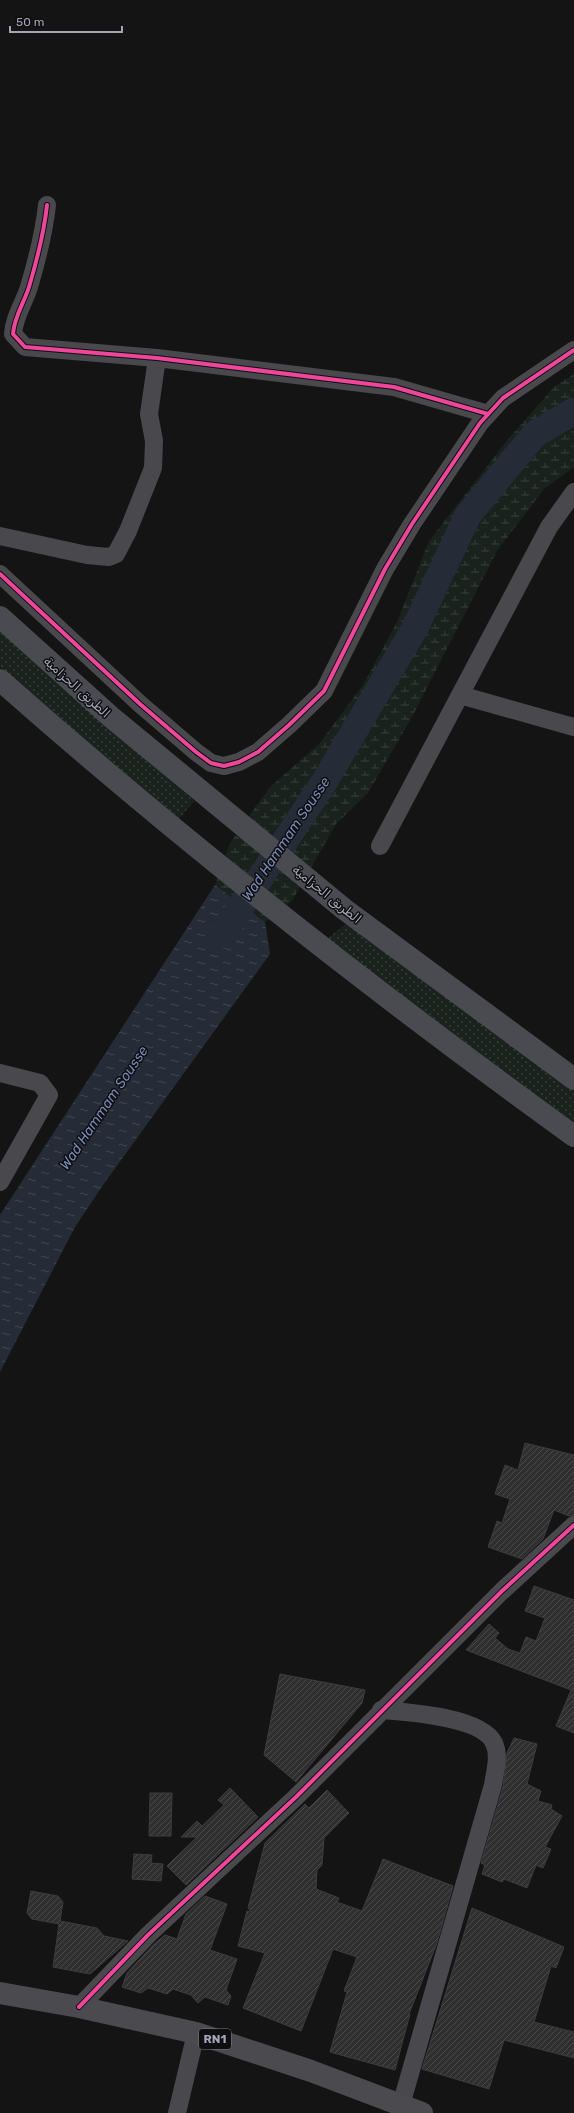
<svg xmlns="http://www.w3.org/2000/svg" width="574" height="2113" viewBox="0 0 574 2113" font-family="Rubik,Cairo,sans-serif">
  <defs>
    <pattern id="green-dots" width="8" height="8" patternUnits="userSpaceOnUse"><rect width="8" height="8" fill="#1a221d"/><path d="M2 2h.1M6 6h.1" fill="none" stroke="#383f3c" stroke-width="1.8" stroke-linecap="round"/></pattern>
    <pattern id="wetland-marsh" width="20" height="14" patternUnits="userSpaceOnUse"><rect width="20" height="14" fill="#1a221d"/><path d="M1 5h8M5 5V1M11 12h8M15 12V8" fill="none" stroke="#383f3c"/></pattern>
    <pattern id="water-ripples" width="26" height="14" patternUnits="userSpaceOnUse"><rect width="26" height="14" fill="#262c37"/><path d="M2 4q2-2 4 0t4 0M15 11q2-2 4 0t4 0" fill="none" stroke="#424852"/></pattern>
    <pattern id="building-hatch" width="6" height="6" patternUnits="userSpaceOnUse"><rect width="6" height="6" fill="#2f2f30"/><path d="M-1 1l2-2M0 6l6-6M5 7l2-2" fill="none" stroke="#4a4a4c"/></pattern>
  </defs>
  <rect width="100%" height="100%" fill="#141414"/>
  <path fill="url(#green-dots)" d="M0,630l194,171 -17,20 -94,-80 -83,-74z
    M348,922l226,168v32l-152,-108 -96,-74z"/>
  <path fill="url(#wetland-marsh)" d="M574,374v93l-30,22 -47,62 -85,166 -44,76 -32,31 -44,77 -27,21 -50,-37 15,-42 40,-56 49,-43 44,-59 34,-63 32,-81 80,-103 46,-52z"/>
  <path fill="url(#water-ripples)" d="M215,885l50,37 5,32 -167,231 -28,42 -75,145v-157z"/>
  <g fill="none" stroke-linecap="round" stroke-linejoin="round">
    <path stroke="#262c37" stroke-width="27" d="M222,935l101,-151 92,-156 53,-113 67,-81 39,-23"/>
  </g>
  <path fill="url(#building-hatch)" stroke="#3d3d41" d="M525,1443l49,12v60l-5,1 -15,-6 -11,29 -21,20 -34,-12 9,-26 5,2 8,-24 -15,-5 10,-29 13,5z
    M534,1586l40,14v133l-18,-7 15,-36 -105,-40 23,-26 10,9 -4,5 13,11 12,4 6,-16 10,4 9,-23 -20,-7z
    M280,1674l85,16 -3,13 -66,79 -32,-27z
    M514,1738l23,6 -10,40 14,7 -3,10 14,4 -1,4 11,7 -17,31 6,2 -8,19 -7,-3 -9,23 -23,-9 -2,3 -20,-8 3,-9 -4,-2 22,-76 4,-34z
    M230,1788l28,29 -72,68 -19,-19 30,-29h-16l16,-16 5,5 22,-21 -6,-5z
    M327,1790l22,23 -25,25 -2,27 -5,5 -1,19 23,9 -2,4 25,9 21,-52 70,27 -16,57 -28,71h1l-15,56 -65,-18 17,-60 -3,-1 13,-34 -24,-8 -32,82 -58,-23 22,-55 -27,-7 9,-35 5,1 -4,-4 17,-65 40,-39 4,4z
    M150,1793h22l-1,43h-22z
    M134,1854l18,1 -1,8 12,1 -2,17 -29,-2z
    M31,1891l27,5 5,6 -3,19 37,7 7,8 24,5 -38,33 -37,-7 6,-43 -27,-5 -5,-6z
    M205,1896l22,8 -17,46 27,9 -11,31 5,6 -3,9 -23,-8 -7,6 -7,-8 -18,-6 -6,5 -19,-6 -7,5 -19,-6 5,-14 26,-28 12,-10 12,4 9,-25z
    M472,1908l92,39 -8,21 -5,-2 -17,56 40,10v26l-70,-18 -15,49 -67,-20z"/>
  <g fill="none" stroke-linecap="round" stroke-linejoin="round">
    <path stroke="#48484d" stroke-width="18" d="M47,205c-3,28 -10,55 -18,82 -5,16 -15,30 -16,47l12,13 132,11 237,29 94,27
      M0,536l87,19 22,2 7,-3 12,-23 25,-63 1,-27 -5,-27 8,-56
      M0,574l140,130 56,48 15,11 13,3 15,-4 19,-10 31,-27 35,-34 61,-122 27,-45 68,-101 23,-25 71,-48
      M460,695l114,32
      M380,846l169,-319 25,-35
      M0,1073l40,10 9,12 -49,87
      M381,1710c27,2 101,7 113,33 6,13 1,28 -1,42l-92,320
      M79,2007l69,-72 148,-138 206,-206 72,-66
      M177,2113l19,-80"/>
    <path stroke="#4b4b4f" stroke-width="22" d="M0,1993l79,14 117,26 115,38 111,42"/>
    <path stroke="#4a4b50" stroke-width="22" d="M0,617l111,100 233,192 230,170
      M0,680c183,162 376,313 574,456"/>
    <g stroke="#0f0e10" stroke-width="6">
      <path id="cycleway" d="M47,205c-3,28 -10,55 -18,82 -5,16 -15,30 -16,47l12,13 132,11 237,29 94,27
        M0,574l140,130 56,48 15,11 13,3 15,-4 19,-10 31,-27 35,-34 61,-122 27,-45 68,-101 23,-25 71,-48
        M79,2007l69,-72 148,-138 206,-206 72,-66"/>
    </g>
    <use href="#cycleway" stroke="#ed469a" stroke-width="4"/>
  </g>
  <g text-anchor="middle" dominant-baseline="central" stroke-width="3" stroke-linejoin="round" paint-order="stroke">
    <rect fill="#0f0e10" stroke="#777885" stroke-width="1" x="199" y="2029" width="32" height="20" rx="3"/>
    <g font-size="12" font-weight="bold" fill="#a4a5b7">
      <text x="215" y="2039">RN1</text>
    </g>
    <g font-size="13" fill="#a4a5b7" stroke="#0f0e10">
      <text transform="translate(77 687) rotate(42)">الطريق الحزامية</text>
      <text transform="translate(327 894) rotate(39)">الطريق الحزامية</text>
    </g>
    <g font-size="14" font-style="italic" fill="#778bb6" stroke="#0f0e10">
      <text transform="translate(286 839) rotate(-56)">Wad Hammam Sousse</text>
      <text transform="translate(104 1108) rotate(-56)">Wad Hammam Sousse</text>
    </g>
  </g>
  <path d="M10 26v6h112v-6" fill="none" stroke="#a4a5b7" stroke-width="2"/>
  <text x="16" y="26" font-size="12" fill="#a4a5b7" stroke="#0f0e10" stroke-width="3" paint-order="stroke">50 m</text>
</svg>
